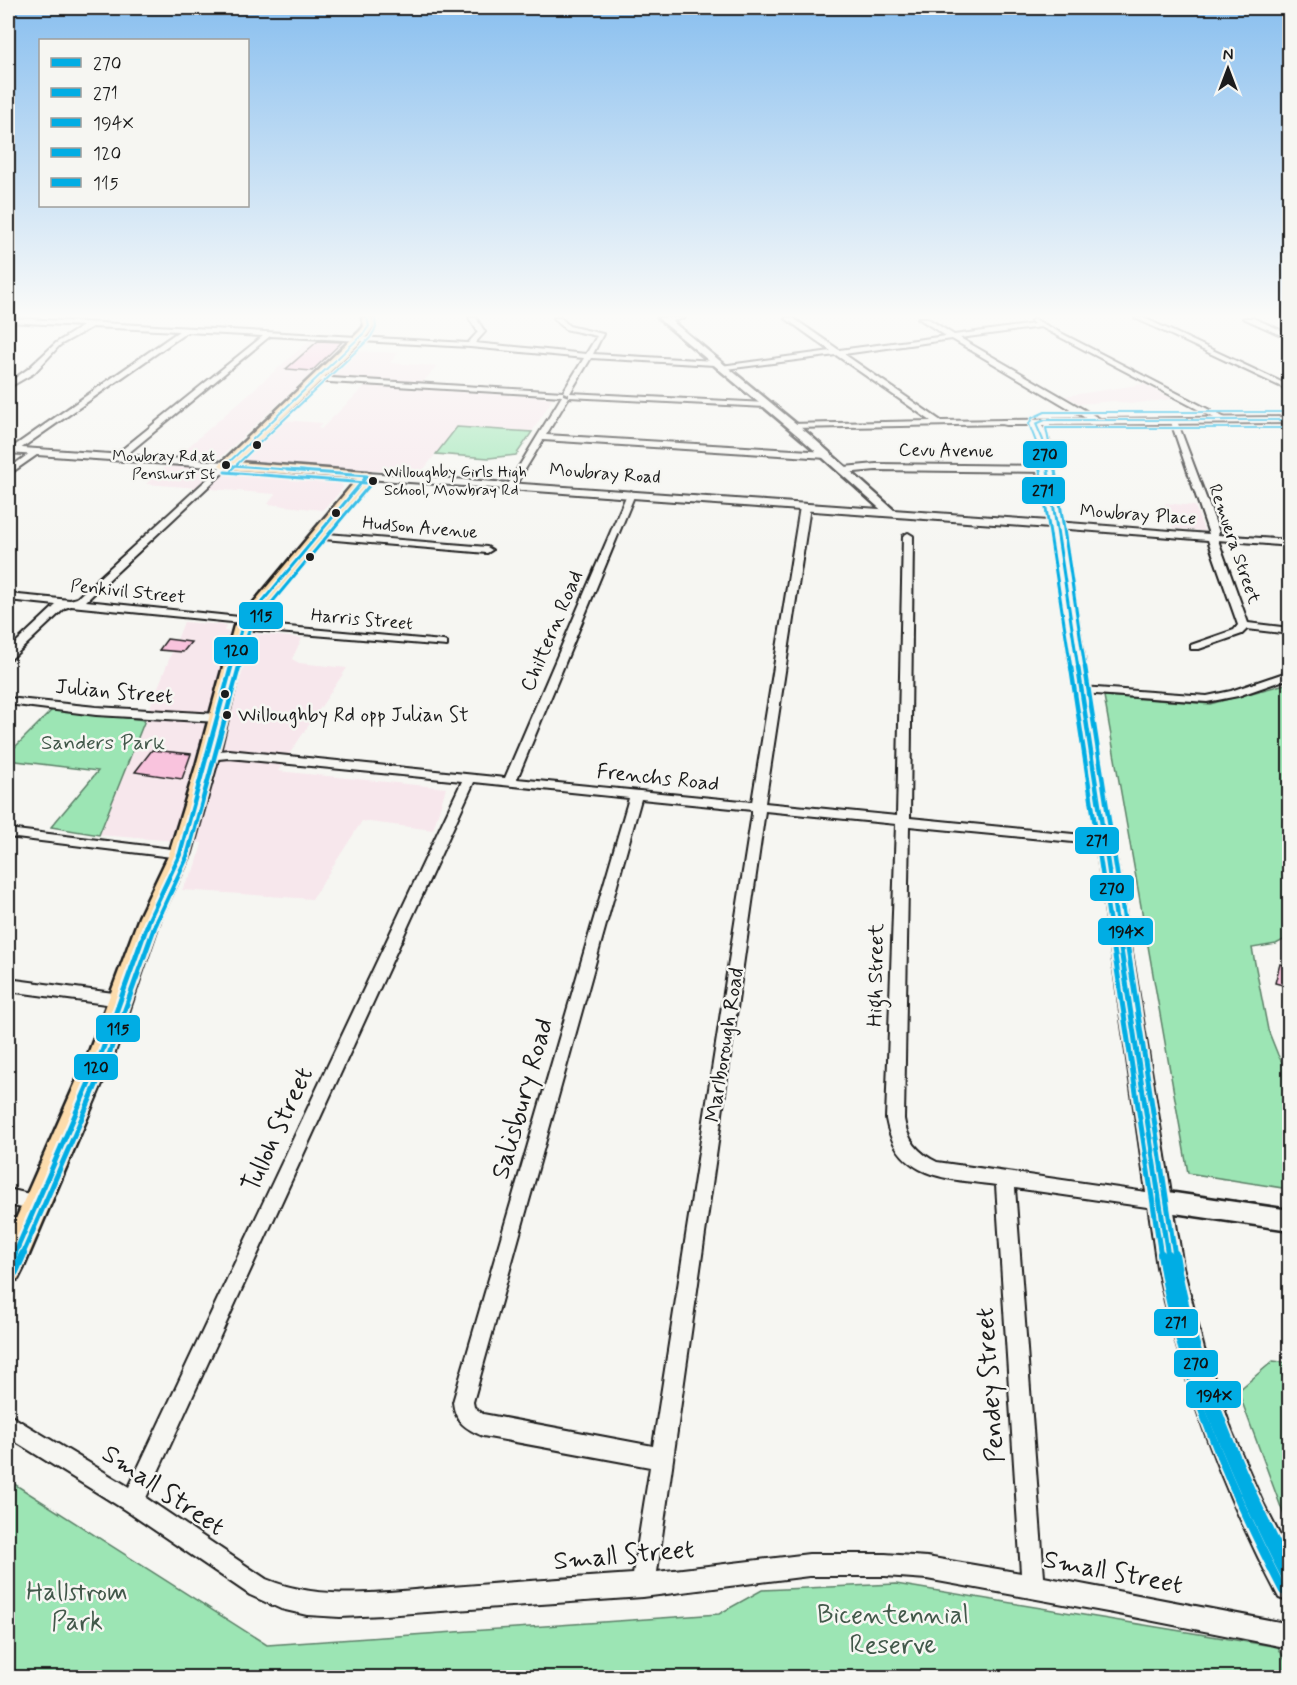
<svg xmlns="http://www.w3.org/2000/svg" width="1297" height="1685" viewBox="0 0 1297 1685" font-family="Mynerve,sans-serif">
  <rect width="100%" height="100%" fill="#f6f6f2"/>
  <filter id="ink" filterUnits="userSpaceOnUse"><feTurbulence type="fractalNoise" baseFrequency=".0167" numOctaves="2"/><feDisplacementMap in="SourceGraphic" scale="12" xChannelSelector="R" yChannelSelector="G"/><feConvolveMatrix kernelMatrix="1 2 1 2 8 2 1 2 1" color-interpolation-filters="sRGB"/></filter>
  <g filter="url(#ink)">
    <path fill="#f7e7ec" d="M310,340l35,2 -136,126 122,10 10,4 2,6 -10,12 -11,10 -54,-6 7,-10 -129,-10z
      M354,351l44,2 -8,10 47,3 -14,16 -94,-6z
      M1144,384l29,15 -43,5 -16,-3 -34,3 -15,-8z
      M365,386l188,12 -21,34 -75,-5 -37,47 -180,-13 42,-41 41,3 -5,5 3,1z
      M1165,503l30,3 9,25 -31,-3z
      M184,622l42,3 -2,6 78,7 -10,21 7,4 48,5 -69,103 168,17 -13,42 -71,-9 -50,78 -130,-9 14,-24 6,-23 -103,-8z"/>
    <path fill="#9ce5b4" stroke="#5c8068" stroke-width="1.5" d="M457,427l75,5 -16,23 -27,3 -53,-4z
      M1289,683v258l-4,-2 -9,5 -24,4 16,82 10,25 11,20v114l-101,-16 -84,-477 106,8z
      M53,709l92,11 -46,115 -48,-8 47,-56 -90,-11v-6z
      M1273,1361l16,2v166l-51,-138z
      M8,1480l259,165 452,-31 43,-24 134,-6 382,63 11,19v11h-1281z"/>
    <path fill="#f9c3dd" stroke="#1c1c1c" stroke-width="1.5" d="M318,341l24,1 -30,29 -26,-2z
      M167,639l24,3 -8,10 -24,-2z
      M152,750l39,4 -9,25 -47,-7z
      M1280,964l10,3v20l-15,-4z"/>
    <g fill="none" stroke-linecap="round" stroke-linejoin="round">
      <g stroke="#1c1c1c" stroke-width="4">
        <path id="minor" d="M8,318l460,25 10,-11 -9,-14h7l9,14 -10,11 111,11 11,-18 -32,-7 -11,-11h7l8,8 34,8 -10,20 122,7 4,2 -4,2 -124,-7 -21,35 196,10 4,2 -4,2 -197,-10v-3l-6,-2 21,-34 -114,-11 -200,-11 -150,124h-6v-4l149,-120 -76,-4 -174,122 -4,-3 1,-2 169,-118 -87,-4 -32,18 -26,28 -26,15v-5l20,-14 28,-26 27,-17 -75,-4z
          M667,318h18l-21,5 -3,-2z
          M785,318h8l46,32 107,-14 -28,-18h9l27,17 80,-11 -3,-3 3,-2 195,101 -7,2 -181,-95 -81,11 140,81v4h-6l-142,-84 -108,15 97,67 65,-1h3v4l-217,4 -4,-2 1,-2 142,-3 -95,-66 -118,15v-4h3l110,-15z
          M1135,318h9l146,68v5z
          M1243,318h10l37,16v5z
          M315,377l248,15v3l6,2 -23,38 281,17 4,3 -4,3 -284,-18 -28,46 -4,3 -4,-3 55,-90 -250,-15v-4z
          M1170,419l7,2 42,111 -1,3 72,5v6l-72,-6 30,83 42,5v6l-43,-5 -5,5 -43,15h-8v-4l43,-15 4,-5 -30,-85 -152,-12 -5,-3 5,-3 153,12z
          M34,450l7,2 -33,23v-6z
          M226,462l3,1v4l-143,134 163,17 1,2 -5,3 198,18 4,1v4l-205,-17 -5,-3 5,-3 -171,-17 -6,2 -53,50 -4,1v-9l48,-45 -48,-5v-6l62,6 7,-2z
          M876,464l172,2 4,3 -4,3 -172,-2 -32,3 -4,-3 4,-3z
          M631,491l4,3 -118,285 235,23 48,-295 5,-3 5,3 -45,296 132,13 6,-280 5,-3 5,3 -3,282 194,19 7,4 -7,4 -195,-19 -5,293c3,21 14,34 33,43l230,33 3,6 -3,6 -6,2 -146,-21 29,389 246,47v24l-177,-35 -186,-34 -42,-3h-76l-166,21 -259,18 -44,2 -33,-2 -26,-6 -31,-14 -125,-85 -117,-73v-23l121,73 333,-706 -233,-23 -21,2 -6,-4 6,-4 21,-2 276,28 122,-284zM474,782l155,16 -176,604c2,20 13,27 30,34l167,31 -17,107c-61,4 -121,8 -182,13 -60,4 -128,16 -185,-8l-120,-81zM641,799l111,11v4l-99,632 -170,-32 -9,-7 -1,-5zM765,811l131,13 -10,295c11,61 61,59 110,66l25,388 -94,-16 -42,-3h-76l-152,18z
          M315,533l172,14 5,3 -5,3 -175,-15v-4z
          M1290,671v7l-52,18 -31,6 -125,-9 -6,-3 6,-3 125,9 24,-5z
          M8,698l88,9 122,7 6,4 -6,4 -122,-7 -88,-11z
          M8,829l172,21 7,4 -7,4 -172,-21z
          M8,979l113,15 5,2 3,4 -3,4 -5,2 -113,-15z
          M8,1189l34,8 3,6 -3,6 -6,2 -28,-6z"/>
      </g>
      <g stroke="#1c1c1c" stroke-width="5">
        <path id="tertiary" d="M658,318h10l143,118 84,75v4h-8l-84,-75z
          M1161,1191l129,19v20l-129,-19 -8,-3 -3,-7 3,-7z"/>
      </g>
      <g stroke="#1c1c1c" stroke-width="4">
        <path id="secondary" d="M1290,417v6l-248,2 7,15 134,827 21,82 28,83 30,69 28,54v47l-11,-4c-56,-105 -97,-215 -122,-331l-107,-739 -683,-49 -6,-3 6,-3 682,48 -12,-81 -6,-15h-25l-4,-1v-4z
          M8,447l218,15 6,3 -6,3 -218,-15z"/>
      </g>
      <g stroke="#1c1c1c" stroke-width="5">
        <path id="primary" d="M362,318h10l2,8 -6,9 -131,127 130,10 7,4 -124,151 -34,139 -25,88 -30,63 -48,140 -90,212 -5,10 -10,3v-45l79,-180 52,-140 30,-63 27,-88 38,-140 123,-147 -131,-10 -7,-4 141,-134 4,-5z"/>
      </g>
      <use href="#minor" fill="#f6f6f2" fill-rule="evenodd"/>
      <use href="#tertiary" fill="#f6f6f2" fill-rule="evenodd"/>
      <use href="#secondary" fill="#f6f6f2" fill-rule="evenodd"/>
      <use href="#primary" fill="#fddcac" fill-rule="evenodd"/>
      <g stroke="#f6f6f2" stroke-width="4.5">
        <path id="bus-1-far4" d="M1048,471l-5,-31 -7,-16 9,-4h245"/>
      </g>
      <g stroke="#f6f6f2" stroke-width="6">
        <path id="bus-1-far3" d="M1048,470l30,198"/>
      </g>
      <g stroke="#f6f6f2" stroke-width="9">
        <path id="bus-1-far2" d="M1078,667l39,257"/>
      </g>
      <g stroke="#f6f6f2" stroke-width="10">
        <path id="bus-1-far1" d="M1117,923l51,333"/>
      </g>
      <g stroke="#f6f6f2" stroke-width="12">
        <path id="bus-1" d="M1168,1254c18,115 69,230 122,332"/>
      </g>
      <g stroke="#f6f6f2" stroke-width="4.5">
        <path id="bus-2-far4" d="M1040,471l-4,-29 -7,-18 3,-6 13,-6h245"/>
      </g>
      <g stroke="#f6f6f2" stroke-width="6">
        <path id="bus-2-far3" d="M1040,470l31,198"/>
      </g>
      <g stroke="#f6f6f2" stroke-width="9">
        <path id="bus-2-far2" d="M1071,667l39,257"/>
      </g>
      <g stroke="#f6f6f2" stroke-width="10">
        <path id="bus-2-far1" d="M1110,923l51,333"/>
      </g>
      <g stroke="#f6f6f2" stroke-width="12">
        <path id="bus-2" d="M1161,1254c18,118 68,232 122,337"/>
      </g>
      <g stroke="#f6f6f2" stroke-width="4.5">
        <path id="bus-3-far4" d="M1055,471l-9,-43h244"/>
      </g>
      <g stroke="#f6f6f2" stroke-width="6">
        <path id="bus-3-far3" d="M1055,470l30,198"/>
      </g>
      <g stroke="#f6f6f2" stroke-width="9">
        <path id="bus-3-far2" d="M1085,667l40,257"/>
      </g>
      <g stroke="#f6f6f2" stroke-width="10">
        <path id="bus-3-far1" d="M1124,923l51,333"/>
      </g>
      <g stroke="#f6f6f2" stroke-width="12">
        <path id="bus-3" d="M1175,1254c17,107 65,220 115,316"/>
      </g>
      <g stroke="#f6f6f2" stroke-width="4.5">
        <path id="bus-4-far4" d="M226,465l138,-132 5,-7 -2,-8
          M226,465l80,6"/>
      </g>
      <g stroke="#f6f6f2" stroke-width="6">
        <path id="bus-4-far3" d="M287,470l80,6
          M231,668l11,-42 125,-150"/>
      </g>
      <g stroke="#f6f6f2" stroke-width="9">
        <path id="bus-4-far2" d="M147,924l33,-70 51,-187"/>
      </g>
      <g stroke="#f6f6f2" stroke-width="10">
        <path id="bus-4-far1" d="M14,1256l86,-199 48,-134"/>
      </g>
      <g stroke="#f6f6f2" stroke-width="12">
        <path id="bus-4" d="M8,1269l6,-15"/>
      </g>
      <g stroke="#f6f6f2" stroke-width="4.5">
        <path id="bus-5-far4" d="M231,470l139,-132 6,-10 -1,-10"/>
      </g>
      <g stroke="#f6f6f2" stroke-width="6">
        <path id="bus-5-far3" d="M225,472l141,11
          M239,668l10,-38 124,-149"/>
      </g>
      <g stroke="#f6f6f2" stroke-width="9">
        <path id="bus-5-far2" d="M156,924l31,-67 52,-190"/>
      </g>
      <g stroke="#f6f6f2" stroke-width="10">
        <path id="bus-5-far1" d="M22,1256l85,-196 49,-137"/>
      </g>
      <g stroke="#f6f6f2" stroke-width="12">
        <path id="bus-5" d="M15,1272l8,-18"/>
      </g>
      <use href="#bus-1-far4" stroke="#01ade4" stroke-width="2"/>
      <use href="#bus-1-far3" stroke="#01ade4" stroke-width="3"/>
      <use href="#bus-1-far2" stroke="#01ade4" stroke-width="4.5"/>
      <use href="#bus-1-far1" stroke="#01ade4" stroke-width="5"/>
      <use href="#bus-1" stroke="#01ade4" stroke-width="8"/>
      <use href="#bus-2-far4" stroke="#01ade4" stroke-width="2"/>
      <use href="#bus-2-far3" stroke="#01ade4" stroke-width="3"/>
      <use href="#bus-2-far2" stroke="#01ade4" stroke-width="4.5"/>
      <use href="#bus-2-far1" stroke="#01ade4" stroke-width="5"/>
      <use href="#bus-2" stroke="#01ade4" stroke-width="8"/>
      <use href="#bus-3-far4" stroke="#01ade4" stroke-width="2"/>
      <use href="#bus-3-far3" stroke="#01ade4" stroke-width="3"/>
      <use href="#bus-3-far2" stroke="#01ade4" stroke-width="4.5"/>
      <use href="#bus-3-far1" stroke="#01ade4" stroke-width="5"/>
      <use href="#bus-3" stroke="#01ade4" stroke-width="8"/>
      <use href="#bus-4-far4" stroke="#01ade4" stroke-width="2"/>
      <use href="#bus-4-far3" stroke="#01ade4" stroke-width="3"/>
      <use href="#bus-4-far2" stroke="#01ade4" stroke-width="4.5"/>
      <use href="#bus-4-far1" stroke="#01ade4" stroke-width="5"/>
      <use href="#bus-4" stroke="#01ade4" stroke-width="8"/>
      <use href="#bus-5-far4" stroke="#01ade4" stroke-width="2"/>
      <use href="#bus-5-far3" stroke="#01ade4" stroke-width="3"/>
      <use href="#bus-5-far2" stroke="#01ade4" stroke-width="4.5"/>
      <use href="#bus-5-far1" stroke="#01ade4" stroke-width="5"/>
      <use href="#bus-5" stroke="#01ade4" stroke-width="8"/>
    </g>
  </g>
  <linearGradient id="sky" x2="0" y2="1"><stop stop-color="#89bfef"/><stop offset="0.57" stop-color="#fbfbf9"/><stop offset="1" stop-color="#fbfbf9" stop-opacity="0"/></linearGradient>
  <rect width="1297" height="554" fill="url(#sky)"/>
  <g fill="#1c1c1c" stroke="#f6f6f2" stroke-width="2">
    <circle cx="257" cy="445" r="5"/>
    <circle cx="226" cy="465" r="5"/>
    <circle cx="373" cy="481" r="5"/>
    <circle cx="336" cy="513" r="5"/>
    <circle cx="310" cy="557" r="5"/>
    <circle cx="225" cy="694" r="5"/>
    <circle cx="227" cy="715" r="5"/>
  </g>
  <g text-anchor="middle" dominant-baseline="central" stroke-width="5" stroke-linejoin="round" paint-order="stroke">
    <g font-size="16" fill="#1c1c1c" stroke="#f6f6f2" text-anchor="end">
      <text x="215" y="456">Mowbray Rd at<tspan x="215" dy="18">Penshurst St</tspan></text>
      <text x="384" y="472" text-anchor="start">Willoughby Girls High<tspan x="384" dy="18">School, Mowbray Rd</tspan></text>
    </g>
    <g font-size="18" fill="#1c1c1c" stroke="#f6f6f2">
      <text transform="translate(946 451) rotate(1)">Cevu Avenue</text>
      <text transform="translate(605 474) rotate(4)">Mowbray Road</text>
      <text transform="translate(1138 515) rotate(4)">Mowbray Place</text>
      <text transform="translate(420 528) rotate(5)">Hudson Avenue</text>
      <text transform="translate(1234 544) rotate(71)">Remuera Street</text>
      <text transform="translate(128 592) rotate(6)">Penkivil Street</text>
      <text transform="translate(362 620) rotate(5)">Harris Street</text>
    </g>
    <g font-size="20" fill="#1c1c1c" stroke="#f6f6f2" text-anchor="start">
      <text x="238" y="715">Willoughby Rd opp Julian St</text>
    </g>
    <g font-size="21" fill="#1c1c1c" stroke="#f6f6f2">
      <text transform="translate(552 631) rotate(-67)">Chiltern Road</text>
      <text transform="translate(114 692) rotate(5)">Julian Street</text>
      <text transform="translate(658 778) rotate(6)">Frenchs Road</text>
      <text transform="translate(876 975) rotate(-89)">High Street</text>
      <text transform="translate(725 1045) rotate(-81)">Marlborough Road</text>
    </g>
    <g font-size="21" fill="#42584a" stroke="#f6f6f2">
      <text x="103" y="743">Sanders Park</text>
    </g>
    <g font-size="26" fill="#1c1c1c" stroke="#f6f6f2">
      <text transform="translate(523 1099) rotate(-74)">Salisbury Road</text>
      <text transform="translate(278 1130) rotate(-65)">Tulloh Street</text>
      <text transform="translate(991 1385) rotate(-94)">Pendey Street</text>
      <text transform="translate(163 1491) rotate(34)">Small Street</text>
      <text transform="translate(624 1556) rotate(-5)">Small Street</text>
      <text transform="translate(1113 1573) rotate(11)">Small Street</text>
    </g>
    <g font-size="26" fill="#42584a" stroke="#f6f6f2">
      <text x="77" y="1593">Hallstrom<tspan x="77" dy="30">Park</tspan></text>
      <text x="893" y="1616">Bicentennial<tspan x="893" dy="30">Reserve</tspan></text>
    </g>
  </g>
  <g stroke="#f6f6f2" stroke-width="2">
    <rect x="1022" y="440" width="46" height="29" rx="6" fill="#01ade4"/>
    <rect x="1021" y="476" width="45" height="29" rx="6" fill="#01ade4"/>
    <rect x="238" y="601" width="46" height="29" rx="6" fill="#01ade4"/>
    <rect x="213" y="636" width="46" height="29" rx="6" fill="#01ade4"/>
    <rect x="1074" y="826" width="46" height="29" rx="6" fill="#01ade4"/>
    <rect x="1089" y="874" width="46" height="28" rx="6" fill="#01ade4"/>
    <rect x="1097" y="917" width="57" height="29" rx="6" fill="#01ade4"/>
    <rect x="95" y="1014" width="46" height="29" rx="6" fill="#01ade4"/>
    <rect x="73" y="1053" width="46" height="28" rx="6" fill="#01ade4"/>
    <rect x="1153" y="1308" width="46" height="29" rx="6" fill="#01ade4"/>
    <rect x="1173" y="1349" width="46" height="29" rx="6" fill="#01ade4"/>
    <rect x="1185" y="1380" width="57" height="29" rx="6" fill="#01ade4"/>
  </g>
  <g font-size="16" text-anchor="middle" font-weight="bold" fill="#111">
    <text x="1045" y="460">270</text>
    <text x="1043" y="496">271</text>
    <text x="261" y="621">115</text>
    <text x="236" y="656">120</text>
    <text x="1097" y="846">271</text>
    <text x="1112" y="894">270</text>
    <text x="1126" y="937">194X</text>
    <text x="118" y="1034">115</text>
    <text x="96" y="1073">120</text>
    <text x="1176" y="1328">271</text>
    <text x="1196" y="1369">270</text>
    <text x="1214" y="1401">194X</text>
  </g>
  <rect width="1297" height="1685" fill="none" stroke="#f6f6f2" stroke-width="30"/>
  <rect x="15" y="15" width="1267" height="1655" fill="none" stroke="#1c1c1c" stroke-width="2" filter="url(#ink)"/>
  <rect x="39" y="39" width="210" height="168" fill="#f6f6f2" stroke="#9f9f9c" stroke-width="1.5"/>
  <rect x="51" y="58" width="30" height="9" fill="#01ade4" stroke="#9f9f9c" stroke-width="1.5"/>
  <text x="93" y="69" font-size="18" fill="#1c1c1c">270</text>
  <rect x="51" y="88" width="30" height="9" fill="#01ade4" stroke="#9f9f9c" stroke-width="1.5"/>
  <text x="93" y="99" font-size="18" fill="#1c1c1c">271</text>
  <rect x="51" y="118" width="30" height="9" fill="#01ade4" stroke="#9f9f9c" stroke-width="1.5"/>
  <text x="93" y="129" font-size="18" fill="#1c1c1c">194X</text>
  <rect x="51" y="148" width="30" height="9" fill="#01ade4" stroke="#9f9f9c" stroke-width="1.5"/>
  <text x="93" y="159" font-size="18" fill="#1c1c1c">120</text>
  <rect x="51" y="178" width="30" height="9" fill="#01ade4" stroke="#9f9f9c" stroke-width="1.5"/>
  <text x="93" y="189" font-size="18" fill="#1c1c1c">115</text>
  <g transform="translate(1228 69)" stroke="#f6f6f2" stroke-width="4.5" paint-order="stroke">
  <path d="M0-4.5L10 22L0 15L-10 22Z" fill="#1c1c1c"/>
  <text y="-9" font-size="16" font-weight="bold" text-anchor="middle" fill="#1c1c1c">N</text>
  </g>
</svg>
